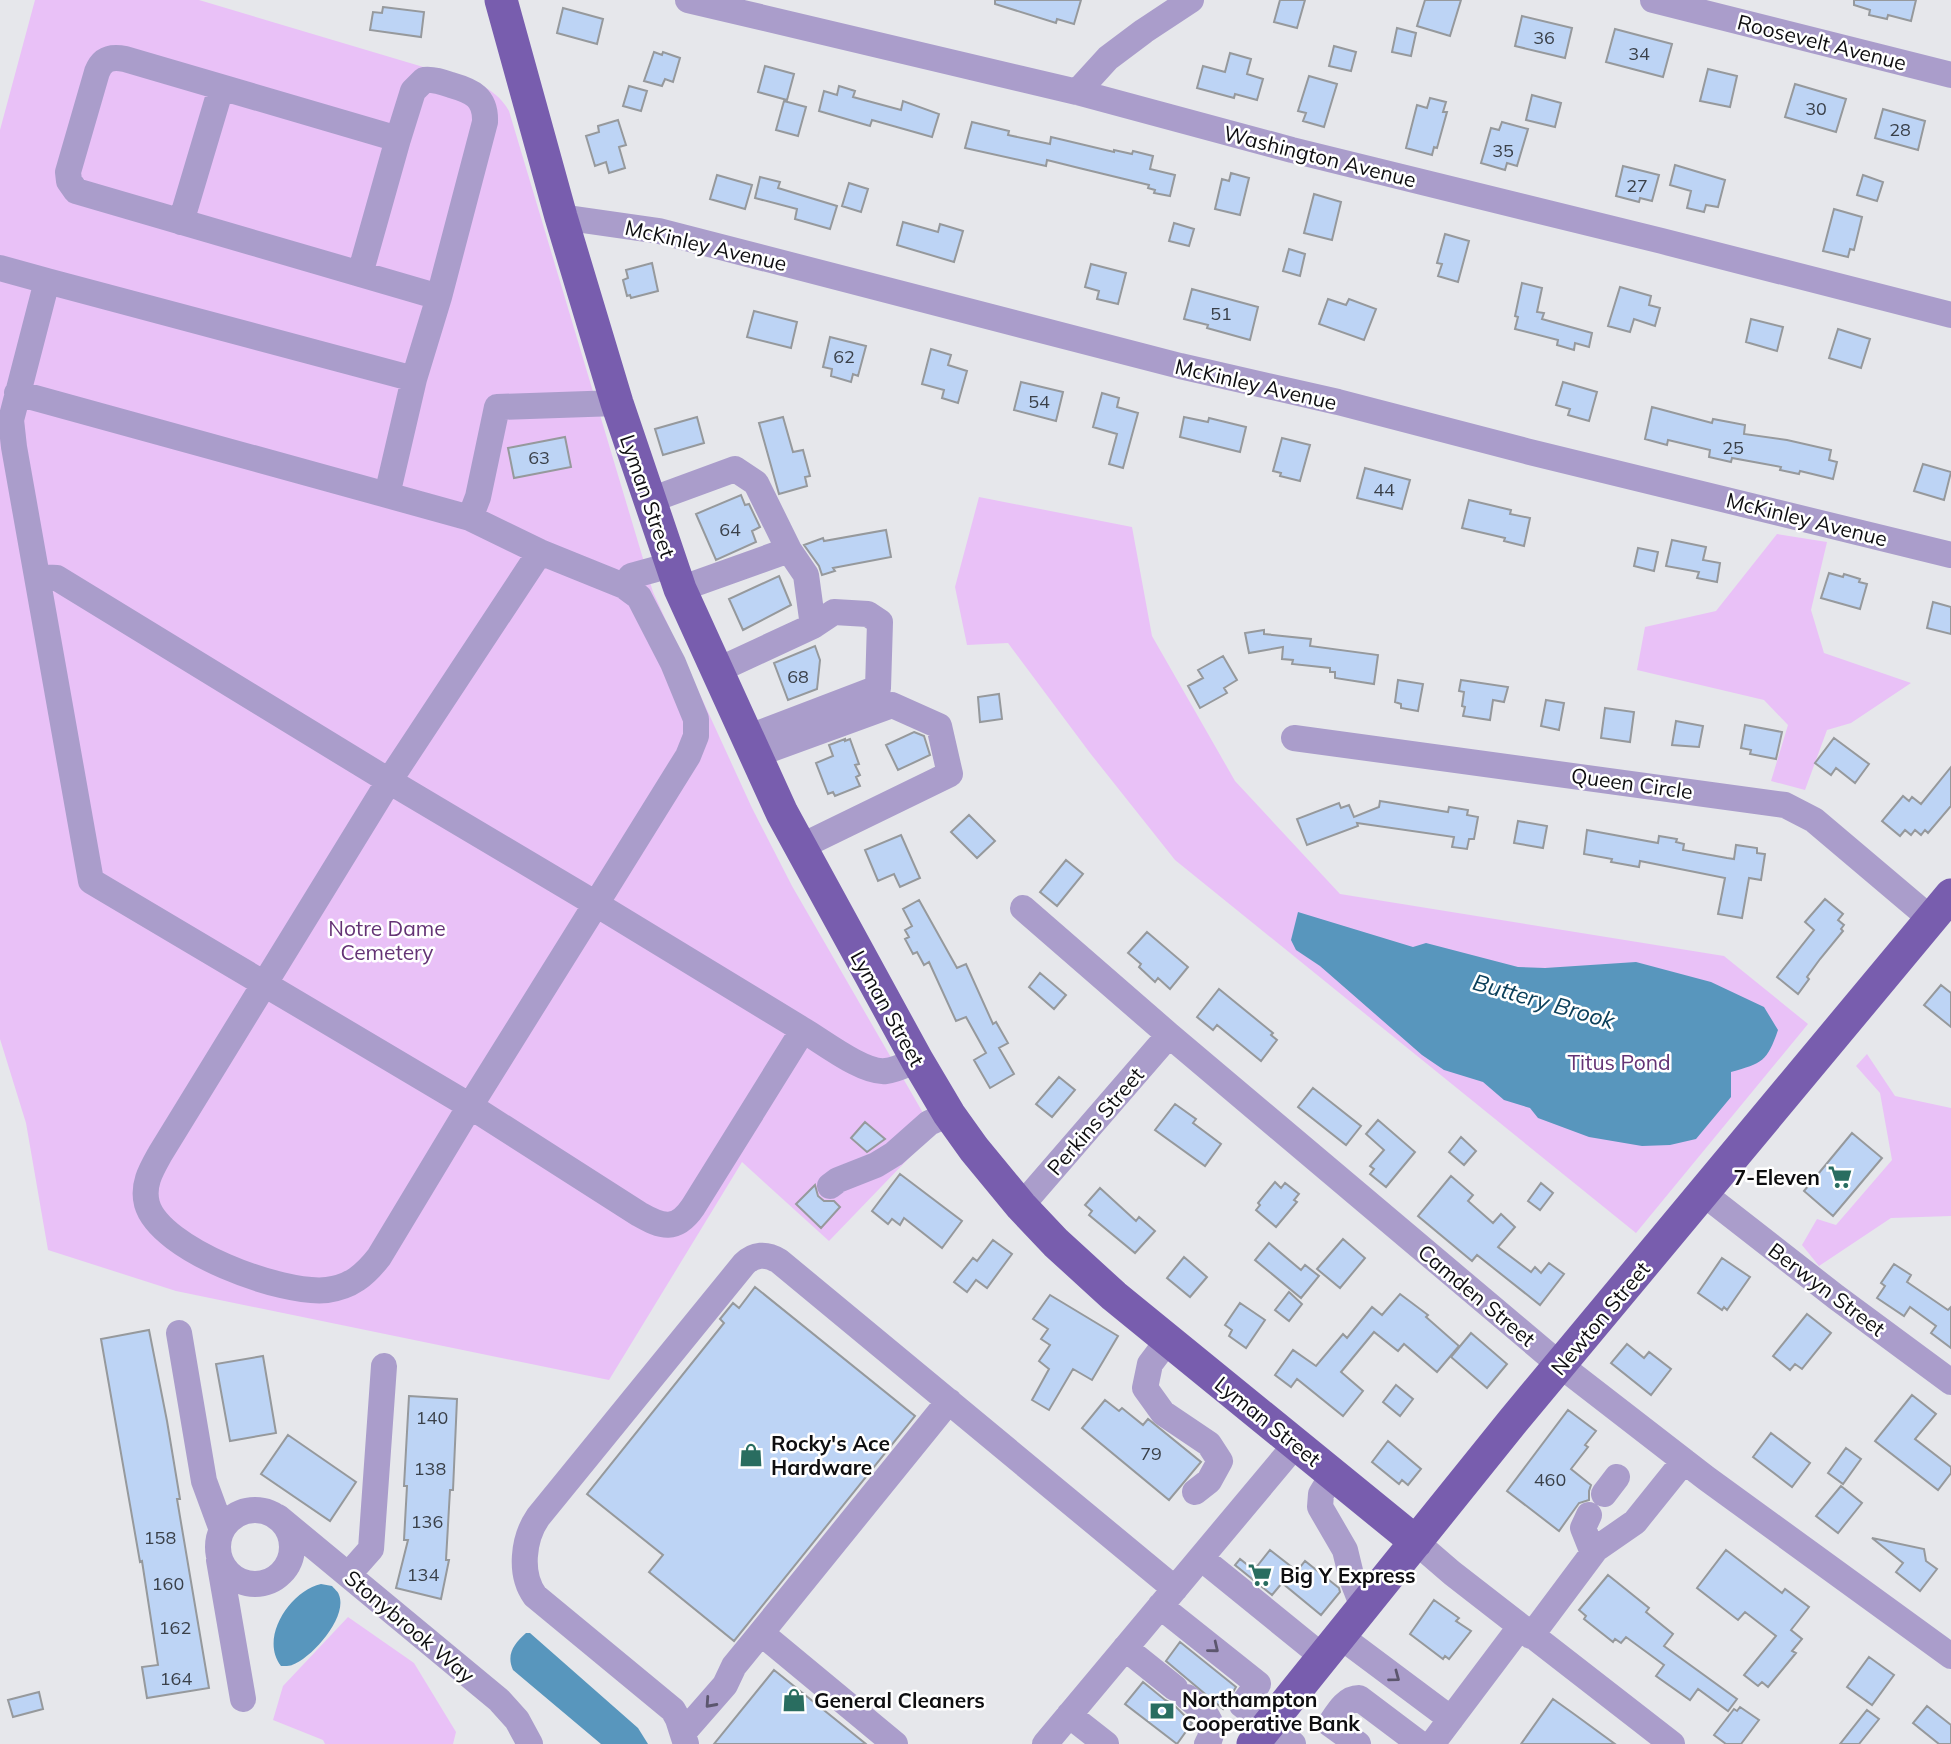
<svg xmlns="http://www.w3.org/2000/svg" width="1951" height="1744" viewBox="0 0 1951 1744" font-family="Mulish,sans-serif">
  <rect width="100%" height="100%" fill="#e6e7eb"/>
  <path fill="#e9c1f7" d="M35,0h164l278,83c14,7 24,14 32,28l144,481 99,216 40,78 142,246 -105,109 -87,-79 -133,218 -433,-89 -128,-41 -22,-127 -26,-84v-909z
    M979,497l153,30 20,109 83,145 105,113 384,62 84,68 -172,209 -461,-373 -85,-107 -82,-110 -41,2 -12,-58z
    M1777,534l50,8 -16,68 13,43 87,30 -60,40 -24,7 -22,60 -34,-9 17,-56 -24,-25 -127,-30 8,-43 71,-16z
    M1867,1054l28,42 56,12v108l-60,2 -72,48 -17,-21 15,-26 19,6 56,-65 -12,-67 -24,-27z
    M348,1617l66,46 42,69 -3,12h-128l-2,-4 -50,-20 10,-34z"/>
  <path fill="#5896bd" d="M1298,912l115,35 13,-4 92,24 27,1 91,-6 75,20 53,25 14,23c-11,32 -16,33 -47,42v25l-35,42 -26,6 -28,1 -53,-9 -51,-19 -8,-10 -26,-8 -21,-18 -39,-12 -22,-15 -102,-89 -24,-16 -5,-10z
    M321,1584l11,2c2,3 6,5 7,9 9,22 -27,63 -47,70 0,1 -10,1 -11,1 -22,-28 9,-75 40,-82z
    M526,1633h4l108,95 10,16h-47l-88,-74c-7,-16 1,-26 13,-37z"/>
  <path fill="#bdd4f5" stroke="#96999c" stroke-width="2" d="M995,0h86l-7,24 -17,-5 -1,4 -61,-19z
    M1280,0h25l-8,28 -23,-6z
    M1425,0h36l-11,36 -33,-10z
    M1854,0h62l-5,21 -23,-6 -1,4 -18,-4 1,-5 -16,-5z
    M383,7l41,5 -3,25 -51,-7 3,-18 9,1z
    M563,8l40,11 -6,25 -40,-11z
    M1522,16l50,12 -7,30 -50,-12z
    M1397,28l19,5 -5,23 -19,-4z
    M1615,29l57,15 -9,33 -57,-15z
    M1334,46l22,6 -5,19 -22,-5z
    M654,52l8,3 1,-3 17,6 -7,24 -8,-3 -3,7 -18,-5z
    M1230,53l21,6 -4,15 16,5 -6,21 -22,-6 -1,4 -37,-10 6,-22 22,6z
    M765,66l29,8 -7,26 -29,-8z
    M1708,69l29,7 -7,31 -30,-6z
    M1309,76l28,8 -13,43 -21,-6 3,-8 -8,-2z
    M1795,84l51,15 -10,33 -51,-15z
    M629,86l18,5 -6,20 -18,-5z
    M839,86l16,5 -2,6 48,13 2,-9 36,13 -7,23 -60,-17 -2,6 -51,-15 5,-20 13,4z
    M1532,95l29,8 -6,24 -29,-7z
    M1430,98l16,4 -3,10h4l-10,36 -3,-1 -2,8 -26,-7 11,-43 10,3z
    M784,101l22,6 -8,29 -22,-6z
    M1883,109l42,12 -7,29 -43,-12z
    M618,120l8,25 -7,2 6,21 -16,5 -3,-11 -11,4 -9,-30 13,-4 -1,-6z
    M972,122l37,9 -1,4 42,9 1,-7 63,15v-2l18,4 1,-3 20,5 -3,13 25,6 -5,21 -16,-3 1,-3 -7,-2 1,-3 -70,-17 -32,-8 -1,6 -81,-18z
    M1502,122l26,7 -11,37 -10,-3 -2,7 -24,-7 10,-35 8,2z
    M1675,165l50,15 -7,27 -12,-2 -2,7 -17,-4 4,-17 -21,-6z
    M1623,166l36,9 -7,26 -12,-3 -1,4 -23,-6z
    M1231,173l18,5 -9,37 -25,-6 7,-30 7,2z
    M717,175l35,10 -7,24 -35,-10z
    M1863,175l20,7 -6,19 -20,-6z
    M760,177l20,5 -2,6 59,18 -7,23 -35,-10 2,-10 -42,-11z
    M849,183l19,6 -7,23 -19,-6z
    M1314,194l27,8 -9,38 -28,-7z
    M1834,209l28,8 -8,33 -4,-1 -2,8 -25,-6z
    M903,222l35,10 2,-8 23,7 -9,31 -57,-17z
    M1174,223l20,6 -5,17 -20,-5z
    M1445,234l24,7 -11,41 -20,-6 4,-12 -5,-1z
    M1289,249l16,5 -5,22 -17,-5z
    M652,263l6,28 -27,7 -1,-3 -3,1 -4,-16 5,-2 -2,-8z
    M1091,264l35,9 -8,31 -21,-5 2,-8 -14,-4z
    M1522,283l20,5 -5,24 7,1 -2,6 50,14 -3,14 -14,-4 -1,7 -17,-5 1,-5 -43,-11 3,-12 -3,-1z
    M1620,287l31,9 -2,9 11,3 -5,18 -21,-7 -4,13 -22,-6z
    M1192,289l66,18 -8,33 -43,-12 1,-3 -24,-6z
    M1328,299l18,6 3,-6 27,10 -12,31 -45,-16z
    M754,311l43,11 -6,26 -44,-11z
    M1751,319l32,8 -6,24 -31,-9z
    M1838,329l32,10 -9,29 -32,-10z
    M830,337l36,9 -8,30 -5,-2 -2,8 -20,-6 1,-7 -9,-2z
    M931,349l20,6 -3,10 19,6 -9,32 -16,-5 2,-8 -22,-6z
    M1021,382l42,10 -7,29 -42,-11z
    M1563,382l34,10 -8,29 -21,-6 2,-6 -14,-4z
    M1102,393l17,5 -2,9 21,6 -15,55 -14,-4 8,-30 -24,-7z
    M1652,407l60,16 1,-4 32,6 -1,9 43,6 44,10 -2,10 8,2 -4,17 -33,-8 -1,3 -19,-4 1,-3 -49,-9 -1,4 -22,-5 1,-7 -42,-10 -1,5 -22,-6z
    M697,417l7,26 -41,12 -8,-26z
    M783,417l10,35 10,-2 7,26 -5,1 2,9 -28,8 -20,-71z
    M1184,417l24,5 1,-4 37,9 -6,25 -60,-15z
    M565,437l6,30 -57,11 -6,-30z
    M1282,438l28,7 -10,36 -20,-5 1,-3 -8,-2z
    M1923,464l28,8 -7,28 -30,-9z
    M1365,468l45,12 -8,29 -45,-11z
    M741,495l4,10 4,-1 11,23 -8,4 4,11 -40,18 -20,-46z
    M1469,500l42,10 -1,4 20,4 -6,28 -20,-5 1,-3 -43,-10z
    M886,530l5,27 -58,11 2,3 -13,4 -3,-9 -15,-21 19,-7 1,3z
    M1672,540l34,7 -3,13 17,3 -3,19 -20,-4 2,-6 -33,-6z
    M1638,548l20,4 -4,19 -20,-5z
    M1829,573l14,4 1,-3 16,5 -1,3 8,2 -7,25 -39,-11z
    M779,576l12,29 -48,25 -14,-31z
    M1933,602l18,5v27l-24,-6z
    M1264,630v4l47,5 -1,7 68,9 -4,29 -39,-6v-6h-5v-4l-38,-4 1,-4 -11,-1 1,-12 -34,6 -4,-20z
    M815,646l5,14 -3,29 -29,11 -14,-37z
    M1223,656l14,24 -13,8 3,5 -27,15 -12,-22 15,-8 -5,-8z
    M1398,680l25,4 -5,27 -17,-3v-4l-6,-2z
    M1461,680l47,7 -4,15 -11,-2 -3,20 -27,-4 2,-9 -3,-1 2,-14 -5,-1z
    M999,694l3,25 -22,3 -2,-25z
    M1546,700l18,3 -5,27 -18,-4z
    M1605,708l29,4 -4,30 -29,-4z
    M1676,721l27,5 -4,21 -27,-2z
    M1745,725l37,7 -6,27 -26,-5 1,-4 -10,-2z
    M914,732l10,4 6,19 -32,15 -12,-25z
    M1834,738l35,26 -14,19 -19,-15 -5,7 -16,-12z
    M845,739v2l5,-2 9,25 -4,1 5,10 -4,2 4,9 -25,10 -2,-4 -5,2 -12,-31 17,-7 -4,-11z
    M1951,767v39l-23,27 -3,-3 -4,5 -6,-5 -4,5 -6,-5 -5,6 -18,-15 21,-25 6,5 3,-4 9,7z
    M1380,801l68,11 1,-5 19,3 -1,5 11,2 -4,22h-5l-2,10 -15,-2 2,-10 -97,-14 1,3 -51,19 -10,-26 42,-16 2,5 8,-3 5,12 25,-10z
    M969,815l26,26 -18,17 -26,-26z
    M1518,821l29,5 -4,22 -29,-5z
    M1587,830l71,13 1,-7 18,3 -1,3 8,2 -1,6 44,8 7,1 2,-14 21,3v5l8,1 -4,26 -12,-2 -7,40 -24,-4 7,-36 -85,-17 -1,6 -28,-5 1,-3 -28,-5z
    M901,835l19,43 -20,9 -6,-13 -16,7 -13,-31z
    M1066,860l17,14 -26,32 -17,-14z
    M1825,899l18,15 -5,6 6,5 -3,4 2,2 -23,28 -13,18 2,2 -11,15 -21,-17 37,-47 -9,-8z
    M919,900l38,68 9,-4 27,60 3,-2 12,21 -9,5 15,26 -24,14 -16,-28 12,-7 -20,-36 -10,4 -27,-59 -5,3 -7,-13 -4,2 -8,-15 4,-2 -4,-7 7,-4 -9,-17z
    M1147,932l41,35 -18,22 -12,-11 -3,4 -16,-15 2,-3 -13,-11z
    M1040,973l26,22 -12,14 -25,-22z
    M1941,985l10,8v34l-27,-22z
    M1219,989l54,44 -2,2 6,5 -16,21 -44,-36 -4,5 -16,-13z
    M1059,1077l16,13 -23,27 -16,-13z
    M1313,1088l48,38 -15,19 -48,-38z
    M1175,1104l21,15 -3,4 28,21 -16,22 -50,-36z
    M1378,1120l37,32 -29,35 -16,-13 4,-5 -4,-3 14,-16 -18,-16z
    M865,1122l20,17 -18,13 -16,-14z
    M1852,1133l30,25 -49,58 -29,-25z
    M1461,1137l15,14 -12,14 -15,-13z
    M900,1174l62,47 -20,27 -38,-30 -4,7 -8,-6 -4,5 -16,-13z
    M1451,1176l22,19 -5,6 25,22 8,-9 14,13 -17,20 33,25 4,-5 6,6 8,-10 15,11 -24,31 -63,-50 -5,6 -54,-45z
    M1275,1182l6,6 4,-5 14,11 -5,6 3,2 -21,25 -20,-17 4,-5 -2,-2z
    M1541,1183l12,10 -13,17 -12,-9z
    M815,1185l3,11 6,5h10l6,6 -19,21 -25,-24z
    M1100,1188l36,33 3,-4 16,14 -20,22 -46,-38 3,-4 -7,-6z
    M1343,1239l22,19 -25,30 -23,-19z
    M993,1240l19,14 -25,34 -11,-8 -9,12 -13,-10 19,-24 4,3z
    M1269,1243l32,27 4,-5 14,11 -18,22 -46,-38z
    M1184,1257l23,20 -17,20 -23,-19z
    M1722,1258l28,19 -23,33 -3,-3 -2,3 -24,-17z
    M1894,1264l17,11 -4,7 41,28 3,-3v41l-20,-15 5,-7 -26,-19 -6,9 -27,-18 8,-12 -4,-3z
    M755,1287l160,129 -181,225 -85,-69 14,-17 -76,-61 137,-171 -4,-4 13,-16 6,5z
    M1289,1292l13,12 -13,17 -14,-11z
    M1400,1294l28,21 -2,2 33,29 -22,26 -33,-28 -6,7 -24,-19 -33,40 22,19 -20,25 -46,-37 -6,8 -16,-12 18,-25 23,16 27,-32 4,4 25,-31 10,8z
    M1050,1295l68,41 -26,44 -19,-11 -24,41 -17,-10 17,-31 -10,-8 11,-16 -9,-6 7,-10 -15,-10z
    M1240,1303l25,17 -19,28 -17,-12 3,-6 -7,-5z
    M1807,1314l24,19 -29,36 -7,-5 -5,6 -17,-14z
    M149,1330l18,91 13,78h-3l32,189 -62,10 -5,-31 16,-2 -16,-104 -2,1 -39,-223z
    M1471,1333l36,31 -20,24 -36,-31z
    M1627,1344l17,14 5,-6 22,17 -20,26 -40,-32z
    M263,1356l13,77 -46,8 -14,-77z
    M1396,1385l17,14 -13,17 -17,-14z
    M1912,1395l24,19 -21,25 36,28v6l-13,17 -63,-49z
    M409,1396l48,3 -4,91h-3l-4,70h3l-8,39 -45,-11 12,-48h-4l3,-54h-3z
    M1105,1400l14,11 3,-3 21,17 5,-6 53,43 -32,38 -87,-72z
    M1568,1410l28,21 -11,14 3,2 -17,22 20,16 -2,6v9l-10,3 -20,28 -52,-40z
    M1771,1433l39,30 -18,24 -39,-30z
    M288,1435l68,47 -26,39 -69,-47z
    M1388,1441l33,28 -13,16 -6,-5 -3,4 -27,-22z
    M1846,1448l15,11 -18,25 -15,-11z
    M1841,1486l21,17 -24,30 -22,-17z
    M1872,1538l52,11 2,12 11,8 -17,22 -24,-19 7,-9z
    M1270,1550l27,21 8,-10 34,27 1,4 -19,23 -39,-32 -10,12 -37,-30 5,-6 14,11z
    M1726,1550l56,43 3,-4 24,18 -18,23 11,9 -10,12 4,2 -28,34 -6,-5 -4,4 -14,-11 32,-39 -31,-24 -7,8 -41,-32z
    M1608,1575l41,33 -3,4 27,22 -9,12 73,53 -9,12 -30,-22 -8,11 -34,-24 8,-11 -38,-28 -5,6 -6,-4 -2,3 -29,-23 2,-3 -7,-6z
    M1434,1600l25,18 -3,3 15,10 -22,28 -4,-3 -2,3 -33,-25z
    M1180,1642l56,45 -13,22 -57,-48z
    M1869,1657l25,18 -22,30 -25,-18z
    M774,1670l92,74h-152z
    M1143,1682l22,18 8,4 19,19 -15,21 -52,-40z
    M39,1692l4,17 -30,8 -5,-17z
    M1553,1699l21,15 41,30h-94z
    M1927,1706l24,19v19h-12l-26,-21z
    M1740,1707l19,13 -18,24h-15l-12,-9 20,-26 3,2z
    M1867,1710l12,9 -20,25h-19z"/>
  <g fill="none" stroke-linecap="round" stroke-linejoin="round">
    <path stroke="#aa9dcb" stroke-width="26" d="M688,0l389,92 215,58 370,91 289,74
      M1653,0l298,75
      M1077,92l31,-34 36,-27 47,-31
      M561,217l98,14 521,135 158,36 188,49 425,104
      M181,222l40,-134
      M0,268l47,13
      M360,274l38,-135
      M17,393l370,102 27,-116
      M387,495l83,23 70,34 84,34 15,11 34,66 23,56v17l-8,20 -92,148 -207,-123 151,-229
      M648,501l87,-32 21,14 33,67
      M470,518l8,-21 19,-90 120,-4
      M38,577l19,1 332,203 -229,373c-9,16 -18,31 -13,50 13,46 135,91 180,86 24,-3 38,-15 52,-33l91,-151 -379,-225 -77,-434 -3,-27 36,-139 367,98 25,-82 -363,-106 -7,-10 -1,-9 29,-100c5,-13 14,-16 28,-13l273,80 15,-48 11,-11c9,-1 18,2 27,5 21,6 35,12 34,37l-46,175
      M624,586l7,-10 40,-11
      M680,589l109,-39 17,25 7,51 -97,45
      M747,738l131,-50 2,-66 -12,-8 -34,-2 -21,14
      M1294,738l491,67 29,15 117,99
      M755,755l137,-50 47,21 11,48 -150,73
      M1023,908l146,127 391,330 146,113 245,178
      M803,1030l-207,-126 -126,202 169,108c23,13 37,18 54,-7l110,-177c19,11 61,44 83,41 10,-1 21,-7 31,-11
      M830,1186l8,-6 38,-15 18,-11 35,-31 20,-9
      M1704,1194l132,103 115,85
      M1021,1206l148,-171
      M179,1333l25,148 18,49
      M1168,1340l-18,24 -5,24 18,25 46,31 11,17 -11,20 -14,11
      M1333,1474l-12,20 -1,13 25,43 7,29 11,28
      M1604,1494l13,-17
      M218 1547a37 37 0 1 1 74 0a37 37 0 1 1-74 0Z
      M1589,1515l-6,13 10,25
      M278,1517l221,183 18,20 13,24
      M1416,1542l36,31 220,171
      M1201,1558l122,99
      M219,1560l24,139
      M348,1575l23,-26 13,-183
      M1160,1606l98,78 -16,21 51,39
      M1340,1636l111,83
      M1531,1636l65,-87 39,-27 49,-61
      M1125,1648l50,40
      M1187,1697c15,12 33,26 20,47
      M1069,1715l37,29
      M683,1733l42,-48 9,-19 27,-33
      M686,1744l-8,-25 -5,-9 -138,-114c-16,-22 -12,-57 3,-79l206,-253c10,-10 22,-11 35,-3l396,328
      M895,1744l-134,-111 188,-232
      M1045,1744l251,-300
      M1358,1744l-28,-20c7,-10 15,-26 29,-26l61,46
      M1432,1744l88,-117"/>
    <path stroke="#785dae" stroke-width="33" d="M501,0l60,217 56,186 63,186 102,224 135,247 32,54 25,35 47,57 35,37 58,53 302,246
      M1253,1744l260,-323 438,-526"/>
  </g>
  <defs><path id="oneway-chevron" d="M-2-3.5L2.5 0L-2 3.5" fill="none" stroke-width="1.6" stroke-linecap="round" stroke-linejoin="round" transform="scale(1.75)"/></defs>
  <g stroke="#5c566e">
    <use href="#oneway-chevron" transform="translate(1214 1648) rotate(39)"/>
    <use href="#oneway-chevron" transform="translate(1395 1677) rotate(37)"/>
    <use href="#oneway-chevron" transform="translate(710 1703) rotate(132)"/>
  </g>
  <defs>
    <g id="supermarket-bare" transform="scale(1.89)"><path d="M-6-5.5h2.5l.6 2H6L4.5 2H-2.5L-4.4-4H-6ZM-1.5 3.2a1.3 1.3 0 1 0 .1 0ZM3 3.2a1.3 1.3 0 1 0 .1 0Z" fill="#296d60" stroke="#fff" stroke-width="2.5" paint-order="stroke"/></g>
    <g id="shop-bare" transform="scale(1.89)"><path d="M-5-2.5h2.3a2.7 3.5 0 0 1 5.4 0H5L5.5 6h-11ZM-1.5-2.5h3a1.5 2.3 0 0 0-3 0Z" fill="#296d60" stroke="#fff" stroke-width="2.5" paint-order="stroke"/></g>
    <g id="bank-bare" transform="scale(1.89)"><path d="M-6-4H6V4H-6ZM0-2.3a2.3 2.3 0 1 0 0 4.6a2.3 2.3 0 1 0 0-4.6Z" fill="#296d60" stroke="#fff" stroke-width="2.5" paint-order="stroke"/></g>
  </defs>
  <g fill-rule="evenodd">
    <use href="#supermarket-bare" x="1840" y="1177"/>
    <use href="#shop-bare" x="751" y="1455"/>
    <use href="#supermarket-bare" x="1260" y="1575"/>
    <use href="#shop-bare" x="794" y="1700"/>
    <use href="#bank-bare" x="1162" y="1711"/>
  </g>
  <g text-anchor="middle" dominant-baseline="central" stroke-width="5" stroke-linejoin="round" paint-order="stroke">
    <g font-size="18" fill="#3a4049">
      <text x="1544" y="37">36</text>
      <text x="1639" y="53">34</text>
      <text x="1816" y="108">30</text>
      <text x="1900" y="129">28</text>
      <text x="1503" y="150">35</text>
      <text x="1637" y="185">27</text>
      <text x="1221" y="313">51</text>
      <text x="844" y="356">62</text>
      <text x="1039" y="401">54</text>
      <text x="1733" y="447">25</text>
      <text x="539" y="457">63</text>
      <text x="1384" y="489">44</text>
      <text x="730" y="529">64</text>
      <text x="798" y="676">68</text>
      <text x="432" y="1417">140</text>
      <text x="1151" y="1453">79</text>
      <text x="430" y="1468">138</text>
      <text x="1550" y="1479">460</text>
      <text x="427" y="1521">136</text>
      <text x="160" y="1537">158</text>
      <text x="423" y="1574">134</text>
      <text x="168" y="1583">160</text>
      <text x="175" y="1627">162</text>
      <text x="176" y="1678">164</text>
    </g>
    <g font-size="21" fill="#0e0e10" stroke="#fff">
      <text transform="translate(1822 42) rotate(14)">Roosevelt Avenue</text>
      <text transform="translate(1320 156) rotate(14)">Washington Avenue</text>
      <text transform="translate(706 245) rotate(13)">McKinley Avenue</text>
      <text transform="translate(1256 384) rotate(13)">McKinley Avenue</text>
      <text transform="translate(648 496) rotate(71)">Lyman Street</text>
      <text transform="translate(1807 519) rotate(14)">McKinley Avenue</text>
      <text transform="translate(1632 783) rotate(8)">Queen Circle</text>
      <text transform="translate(888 1008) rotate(61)">Lyman Street</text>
      <text transform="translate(1095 1121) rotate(-49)">Perkins Street</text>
      <text transform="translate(1827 1289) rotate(37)">Berwyn Street</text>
      <text transform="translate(1477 1295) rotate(40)">Camden Street</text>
      <text transform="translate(1600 1318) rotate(-50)">Newton Street</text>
      <text transform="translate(1268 1421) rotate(39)">Lyman Street</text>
      <text transform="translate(410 1626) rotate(40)">Stonybrook Way</text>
    </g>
    <g font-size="21" fill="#643375" stroke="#fff">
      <text x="387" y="928">Notre Dame<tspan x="387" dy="24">Cemetery</tspan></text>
      <text x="1619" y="1062">Titus Pond</text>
    </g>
    <g font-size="21" font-weight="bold" fill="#0e0e10" stroke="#fff" text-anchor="start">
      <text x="1820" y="1177" text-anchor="end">7-Eleven</text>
      <text x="771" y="1443">Rocky's Ace<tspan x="771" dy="24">Hardware</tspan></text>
      <text x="1280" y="1575">Big Y Express</text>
      <text x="1182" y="1699">Northampton<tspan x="1182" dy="24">Cooperative Bank</tspan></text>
      <text x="814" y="1700">General Cleaners</text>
    </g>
    <g font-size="23" font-style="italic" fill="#0c405b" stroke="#fff">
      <text transform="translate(1544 1001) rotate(16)">Buttery Brook</text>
    </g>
  </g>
</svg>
